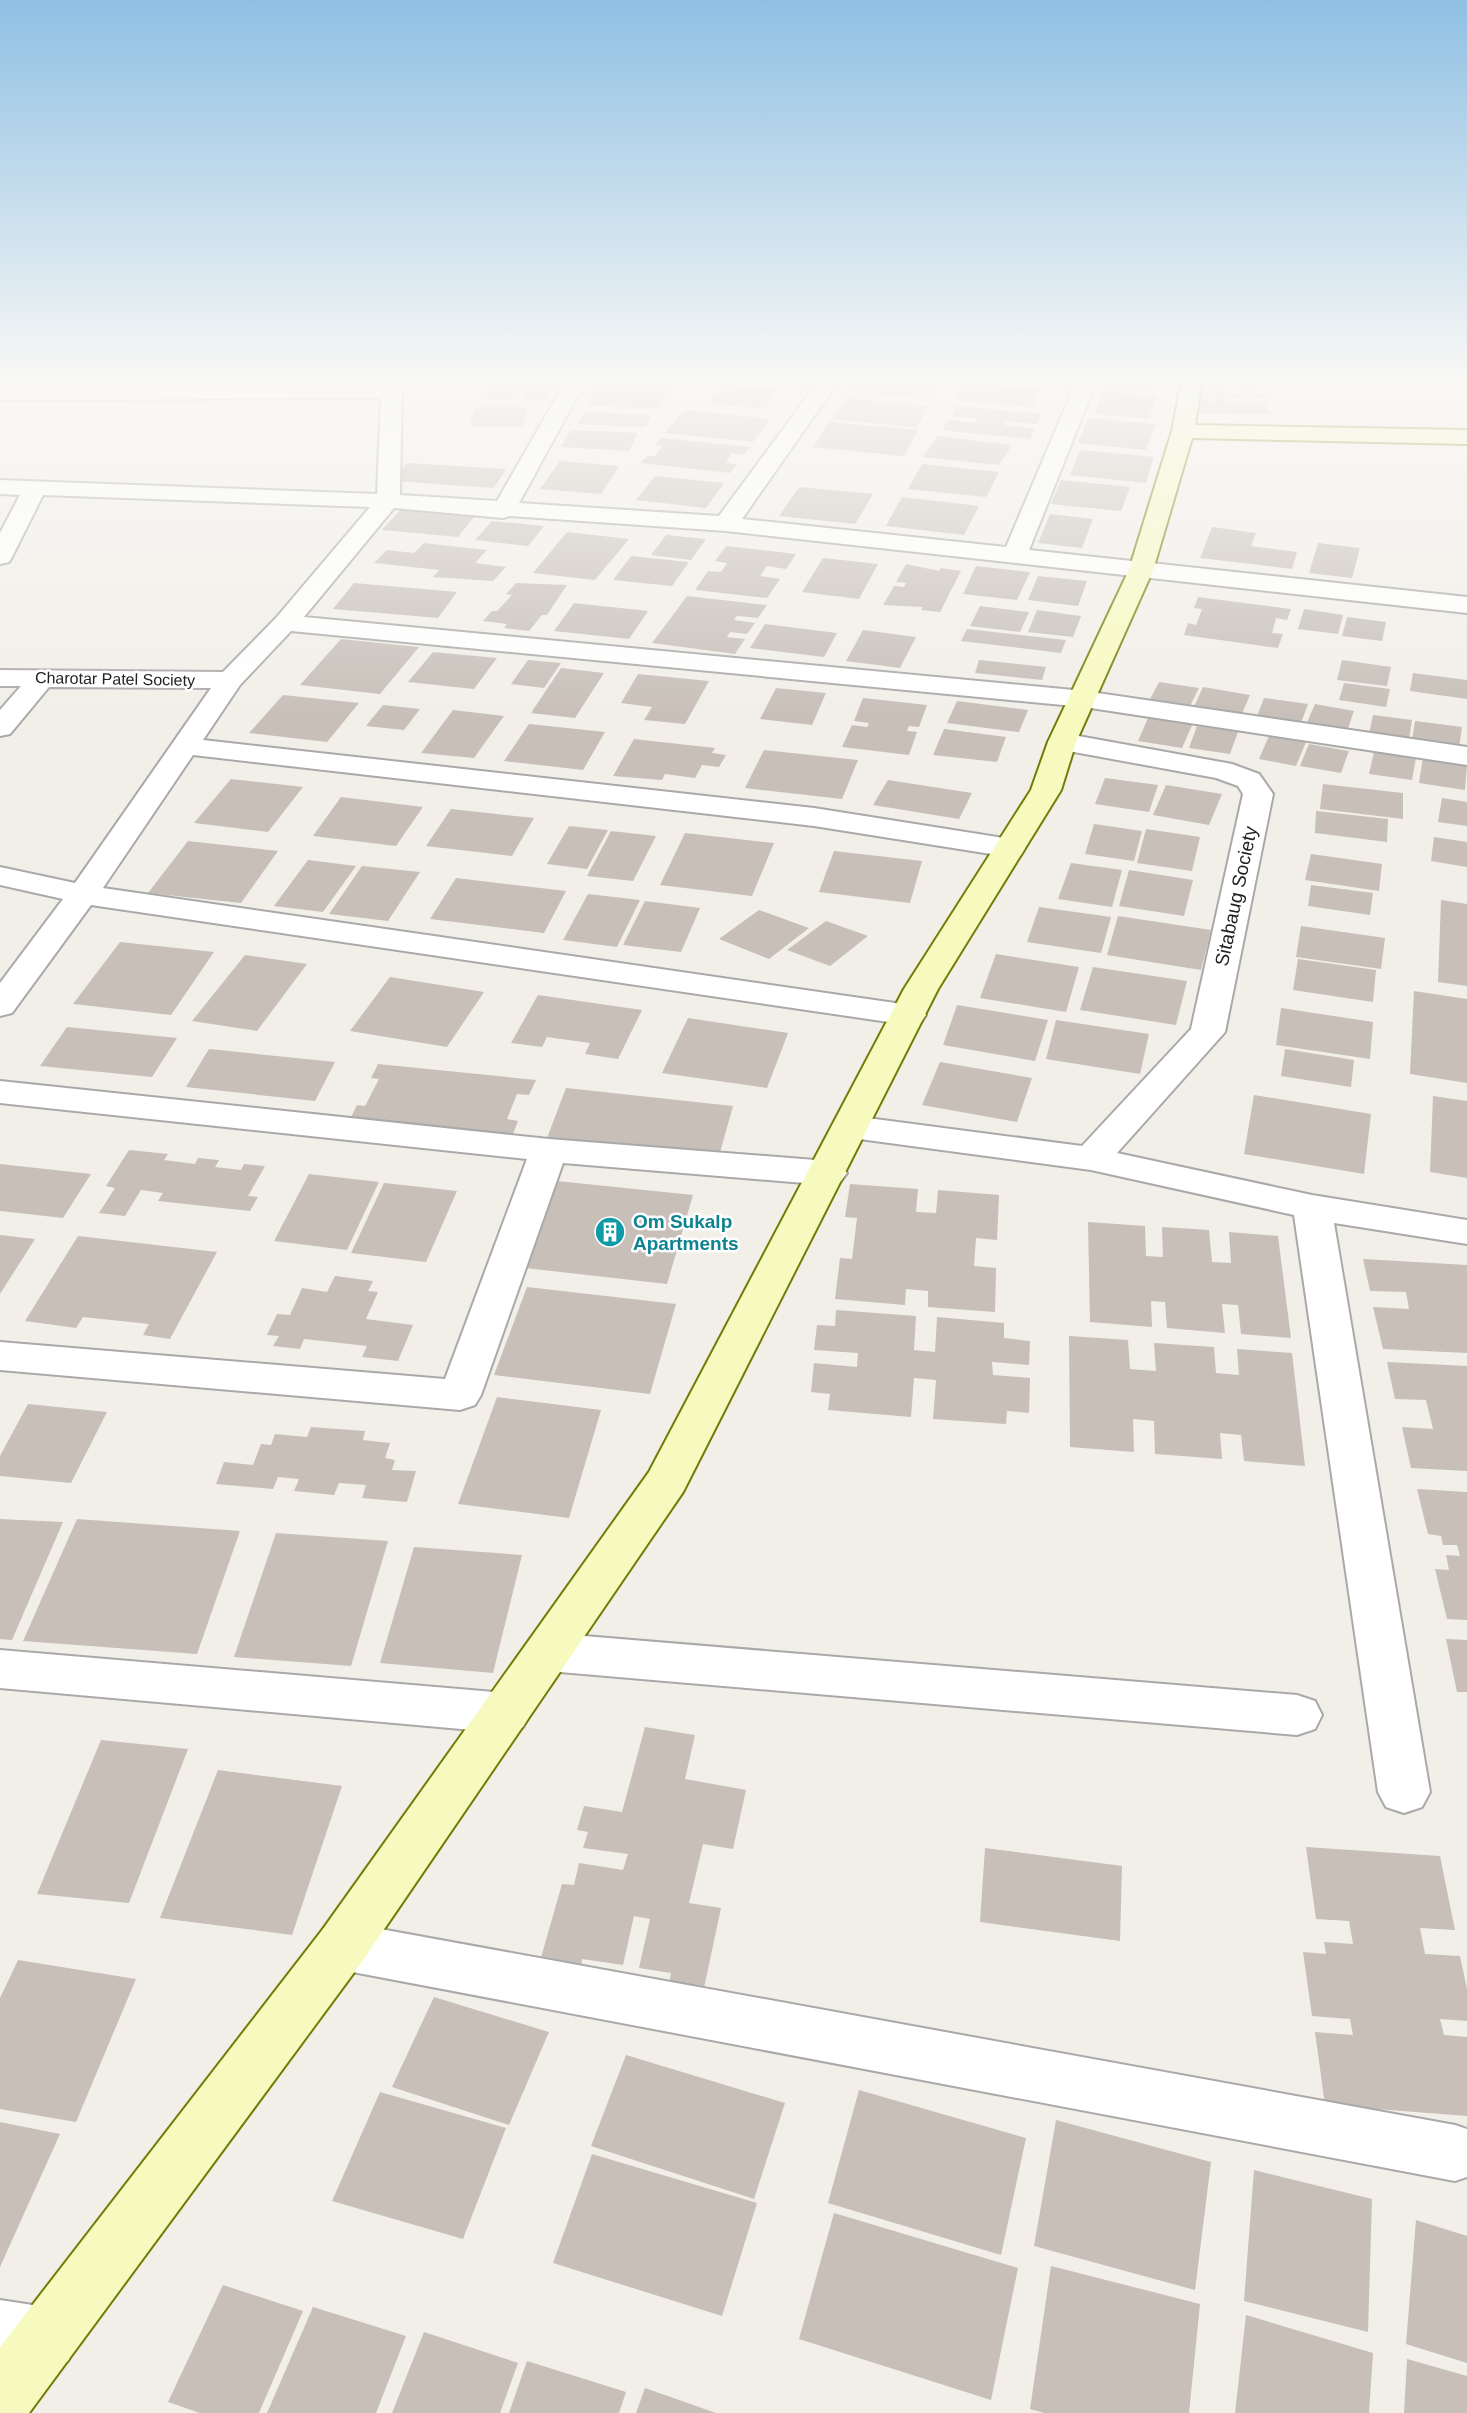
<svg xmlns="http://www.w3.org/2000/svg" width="1467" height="2413" viewBox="0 0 1467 2413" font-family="Helvetica,sans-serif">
  <rect width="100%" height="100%" fill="#f2efe9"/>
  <path fill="#c7bfb8" d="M498,379h62l-13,22 -26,-1 4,-7h-9l-4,7 -26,-1 8,-13h13l2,-3h-14z
    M601,379h8l63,3 -13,27 -73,-4z
    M785,379h28l-7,9 -26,-3z
    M858,379h74l10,1 -9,19 -82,-7z
    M1106,379h50l-4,12 -49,-4z
    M966,383l75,7 -8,17 -77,-7z
    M723,385l56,5 -15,19 -57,-6z
    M1206,385h12l2,7 23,1 -3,-8h10l4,8h10l2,5h-42l2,4h39l5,12 -70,-1 -5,-13 22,1 -1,-3h-15l-2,-6h10z
    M1103,391l54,5 -8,23 -55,-5z
    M846,398l83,8 -13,21 -84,-8z
    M956,406l86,8 -5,10 -32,-3 -2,4 32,4 -5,10 -88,-9 6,-10 27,3 2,-4 -26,-3z
    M474,407h53l-4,19h-53z
    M684,410l86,9 -17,23 -88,-9z
    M584,412l67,3 -5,12 -68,-3z
    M1088,418l68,6 -10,26 -68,-7z
    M829,422l89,8 -14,26 -91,-9z
    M571,430l67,3 -9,18 -68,-4z
    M937,436l75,9 -13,20 -76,-8z
    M662,438l88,9 -6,8 -12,-2 -7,10 12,1 -7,9 -90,-10 7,-7h8l8,-10 -8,-1z
    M1080,450l74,7 -8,26 -76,-8z
    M560,461l59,5 -18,28 -61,-5z
    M407,463l99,6 -12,19 -101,-7z
    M922,464l77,8 -13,25 -78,-8z
    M655,476l69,7 -18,25 -70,-8z
    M1061,480l69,7 -9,24 -70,-7z
    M799,487l74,7 -18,30 -76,-8z
    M902,497l77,9 -15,29 -78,-9z
    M401,509l74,7 -17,21 -76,-7z
    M1050,514l43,5 -11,29 -44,-5z
    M492,521l52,5 -16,20 -53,-6z
    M1212,527l44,6 -5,13 46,6 -5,17 -92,-11z
    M567,532l62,7 -34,41 -62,-7z
    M666,535l40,4 -15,21 -40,-5z
    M424,543l63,7 -12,13 31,4 -13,14 -60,-4 6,-7 -65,-7 13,-13 27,3z
    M1318,543l42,5 -8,30 -43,-5z
    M726,546l70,8 -10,15 -19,-3 -7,10 20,3 -13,19 -72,-8 13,-19 13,1 6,-9 -12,-2z
    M631,556l58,6 -17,24 -59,-6z
    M823,558l55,6 -19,35 -57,-7z
    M906,564l33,7 2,-3 20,3 -21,41 -19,-2 2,-3 -40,-2 11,-19 10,1 2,-4 -10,-1z
    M976,566l54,6 -13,28 -54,-6z
    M1038,576l49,5 -9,25 -50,-6z
    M354,583l103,9 -19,26 -105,-9z
    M516,583l51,2 -20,30h-5l-13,16 -25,-3 3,-4 -24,-3 9,-10h5l15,-16 -6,-1z
    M687,596l80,9 -9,13 -21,-2 -3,4 21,3 -8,11 -17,-2 -3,5 18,2 -10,15 -83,-11z
    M1198,597l93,12 -4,11 -11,-2 -4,15 11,1 -5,14 -94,-13 4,-12 8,2 6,-16 -8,-1z
    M574,603l74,8 -19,28 -75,-8z
    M980,606l49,6 -9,20 -50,-6z
    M1304,609l39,6 -5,19 -40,-5z
    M1037,610l44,6 -8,21 -45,-5z
    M1347,617l39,5 -4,19 -40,-5z
    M765,624l72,9 -13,24 -74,-9z
    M967,629l99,11 -5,13 -100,-12z
    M863,630l53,7 -16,31 -54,-7z
    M341,639l78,8 -39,47 -80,-9z
    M433,652l64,6 -23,31 -66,-7z
    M528,660l33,3 -17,25 -33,-4z
    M979,660l67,7 -4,13 -67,-7z
    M1342,660l49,7 -4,19 -50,-6z
    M561,668l43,5 -29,45 -44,-5z
    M1413,673l54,7v19l-57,-8z
    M638,674l71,7 -24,43 -41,-4 8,-13 -31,-4z
    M1159,682l40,6 -11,22 -40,-7z
    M1344,683l46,6 -4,18 -47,-7z
    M1203,687l47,8 -10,23 -48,-7z
    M776,688l50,5 -14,32 -52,-6z
    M283,695l76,8 -32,39 -78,-9z
    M863,698l64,7 -8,22 -10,-1 -2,5 10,1 -8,23 -67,-8 10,-22 15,2 2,-4 -15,-2z
    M1264,698l44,6 -7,19 -44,-7z
    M957,701l71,9 -9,22 -72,-9z
    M1315,704l39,7 -8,23 -41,-7z
    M383,705l37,4 -16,21 -38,-4z
    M453,710l51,6 -30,42 -53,-5z
    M1373,715l39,5 -3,19 -40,-5z
    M1149,716l44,7 -11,25 -44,-7z
    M1415,721l47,6 -3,21 -47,-7z
    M529,724l76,8 -22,38 -79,-9z
    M1197,726l41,6 -8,22 -41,-6z
    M944,729l62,8 -9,25 -64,-7z
    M1269,736l37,6 -10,24 -37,-7z
    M634,739l81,9 -3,5 14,2 -7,12 -17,-2 -7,13 -30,-4 -3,6 -49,-4z
    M1309,744l40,7 -8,22 -41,-7z
    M764,750l94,10 -16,39 -97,-11z
    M1374,752l42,6 -4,22 -43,-6z
    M1423,757l44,7 -2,26 -46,-7z
    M1105,778l53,7 -9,27 -54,-8z
    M231,779l72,8 -35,45 -74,-9z
    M888,780l84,13 -13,26 -86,-14z
    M1323,784l80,9v26l-83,-10z
    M1166,785l56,9 -13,31 -56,-10z
    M341,797l82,10 -27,39 -83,-10z
    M1442,798l25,4v24l-29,-4z
    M451,809l83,9 -22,38 -86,-10z
    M1316,811l72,8 -1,23 -72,-9z
    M1094,824l48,7 -8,30 -49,-7z
    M569,826l39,4 -21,39 -40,-5z
    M1146,829l54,8 -8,34 -55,-8z
    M611,831l45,5 -23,45 -46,-5z
    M685,833l89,10 -22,53 -92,-11z
    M1434,837l33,5v25l-36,-6z
    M188,841l90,10 -37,52 -93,-10z
    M834,851l88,10 -12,42 -91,-11z
    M1311,854l71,10 -3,27 -74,-11z
    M308,860l48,6 -33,46 -49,-6z
    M1071,863l51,7 -10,37 -54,-8z
    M362,866l58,6 -32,49 -59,-7z
    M1129,870l64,10 -9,36 -65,-10z
    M456,878l110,13 -22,42 -114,-14z
    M1311,885l62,8 -3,22 -62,-9z
    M588,894l52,6 -23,47 -54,-7z
    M1441,900l26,4v82l-29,-4z
    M645,901l55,7 -19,44 -58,-7z
    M1039,907l72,10 -10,36 -74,-11z
    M759,910l50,18 -40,31 -50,-20z
    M1118,916l93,14 -10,40 -94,-15z
    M826,921l42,15 -38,30 -43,-16z
    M1301,926l84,12 -4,31 -85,-12z
    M120,942l94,10 -43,63 -98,-11z
    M996,954l83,13 -13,45 -86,-14z
    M245,955l62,9 -50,67 -65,-10z
    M1298,959l78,11 -3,32 -80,-12z
    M1093,967l94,14 -11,44 -96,-15z
    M390,977l94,15 -37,55 -97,-16z
    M1414,991l53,8v84l-57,-9z
    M538,995l104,15 -24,49 -33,-5 5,-11 -43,-6 -5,10 -31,-4z
    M957,1005l91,15 -13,41 -92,-16z
    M1281,1008l92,14 -3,37 -94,-14z
    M688,1018l100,15 -21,55 -105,-15z
    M1056,1020l93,14 -9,40 -94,-15z
    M67,1027l110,11 -25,39 -112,-11z
    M209,1049l126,13 -20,39 -129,-14z
    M1285,1049l69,11 -3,27 -70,-11z
    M940,1062l92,16 -15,44 -95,-17z
    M378,1064l158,16 -7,15 -12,-1 -10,25 11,2 -5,13 -162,-17 6,-12 8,1 14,-27 -8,-1z
    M566,1088l167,18 -14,50 -172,-18z
    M1254,1095l117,19 -7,60 -120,-20z
    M1433,1096l34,5v77l-37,-6z
    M129,1150l39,4 -4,6 31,4 3,-6 21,2 -4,7 26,3 3,-6 21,2 -17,30 10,1 -8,14 -92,-10 5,-8 -22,-3 -16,26 -26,-3 16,-25 -9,-2z
    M0,1164l91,10 -28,44 -63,-7z
    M309,1174l70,8 -32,68 -73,-9z
    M557,1181l136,14 -26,89 -142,-16z
    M384,1183l73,8 -31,71 -75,-9z
    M850,1184l68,5 -2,23 20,1 2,-23 61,5 -2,45 -21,-2 -2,28 22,2 -1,44 -67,-5v-16l-22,-2 -1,16 -70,-6 5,-41 12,1 5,-41 -12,-1z
    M1088,1222l57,4 1,30 17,1 -1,-30 47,3 3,32 19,1 -2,-31 49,4 13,102 -50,-4 -3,-29 -16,-1 3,29 -58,-5 -2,-26 -14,-1 1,26 -62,-5z
    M0,1235l35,4 -35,55z
    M78,1236l139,16 -47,87 -27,-4 6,-11 -66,-7 -7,11 -51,-7z
    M1363,1259l104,6v88l-84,-4 -10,-42 36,2 -3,-17 -36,-1z
    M335,1276l38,5 -5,10 10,1 -12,27 47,6 -15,36 -36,-4 5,-11 -63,-7 -4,10 -27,-3 6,-10 -12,-1 10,-21 13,1 12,-27 25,4z
    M527,1287l149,17 -26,90 -156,-19z
    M836,1310l80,6 -2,34 21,2 2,-35 67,6v15l26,3 -1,24 -37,-3 1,13 37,3 -1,35 -22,-2 -1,13 -73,-5 3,-39 -22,-2 -3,39 -83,-7 2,-16 -19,-2 3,-29 43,4 1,-14 -44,-3 3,-25 18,1z
    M1069,1336l59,4 2,29 26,2 -2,-28 60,4 2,26 23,2 -2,-26 55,4 13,113 -61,-5 -3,-26 -21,-2 2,26 -67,-5 -1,-33 -21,-2 1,33 -64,-5z
    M1387,1362l80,4v105l-56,-3 -9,-41 31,2 -7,-29 -31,-1z
    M497,1397l104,13 -32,108 -111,-14z
    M28,1404l79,8 -36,71 -71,-7v-20z
    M311,1427l54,4 -2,9 27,3 -5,15 10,2 -3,10 24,1 -9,31 -45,-4 4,-13 -27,-2 -5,12 -40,-4 5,-12 -21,-2 -5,12 -57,-5 8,-22 29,3 8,-21 10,1 4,-11 32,3z
    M1417,1489l50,3v128l-20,-1 -12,-50 14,1 -3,-15 14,1 -3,-11h-14l-2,-9 -13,-2z
    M0,1519l63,3 -51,118 -12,-1z
    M77,1519l163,12 -43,123 -174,-13z
    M276,1533l112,8 -37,125 -117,-9z
    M414,1547l108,8 -29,118 -113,-10z
    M1446,1639l21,1v52h-10z
    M645,1727l50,8 -10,44 61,11 -13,59 -30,-5 -14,59 32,5 -17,80 -35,-5 2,-10 -32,-5 11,-49 -16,-3 -11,49 -41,-6 -1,9 -41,-7 22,-77 12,1 5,-22 44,7 5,-16 -45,-6 5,-16 -11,-2 7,-24 38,6z
    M101,1740l87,9 -59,154 -92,-9z
    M218,1770l124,16 -50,149 -132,-17z
    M1306,1847l134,9 15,74 -35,-2 5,26 35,2 7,33v32l-27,-2 4,16 23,2v79l-142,-11 -10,-73 38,3 -3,-16 -38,-3 -9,-64 23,2 -2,-12 29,2 -4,-23 -33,-2z
    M985,1848l137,18 -2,75 -140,-19z
    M18,1960l118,19 -60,143 -76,-13v-111z
    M434,1997l115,35 -40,93 -117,-38z
    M626,2055l159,48 -31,96 -163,-53z
    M859,2090l167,48 -25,117 -173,-52z
    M380,2092l126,36 -43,111 -131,-38z
    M1056,2120l155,42 -16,128 -161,-44z
    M0,2122l60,12 -60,133z
    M592,2154l165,49 -35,113 -169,-53z
    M1254,2170l118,29 -4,133 -124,-31z
    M834,2213l184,55 -27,132 -192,-61z
    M1416,2220l51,16v127l-61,-19z
    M1051,2266l149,38 -11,109h-145l-14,-4z
    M223,2285l80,26 -44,102h-59l-32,-11z
    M313,2307l93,29 -30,77h-109z
    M1246,2315l127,38 -4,60h-134z
    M424,2332l94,31 -18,50h-108z
    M1407,2359l60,17v37h-63z
    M527,2361l99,31 -7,21h-110z
    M645,2388l71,25h-80z"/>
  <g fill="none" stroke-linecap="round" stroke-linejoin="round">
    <g stroke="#a9a9a9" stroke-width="4">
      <path id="street" d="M382,379h20l-2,116 97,6 59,-103 14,-19h20l-14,20 -57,104 200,13 101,-137h20l-98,140 264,28 68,-160 -32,-4 -3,-4h55l2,3 -67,168 438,47v16l-741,-82 -216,-15 -7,2 -109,-10 -90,109 780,74 383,56v18l-383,-58 -793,-76 -51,54 -37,55 611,68 196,31 11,2 4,7 -4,7 -11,2 -196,-31 -621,-71 -90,133 806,117 12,3 5,7 -5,7 -12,3 -818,-120 -79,108 -12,3v-33l63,-84 -63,-14v-18l75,16 136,-195 -162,-1 -39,47 -10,2v-26l21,-24h-21v-16l223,2 53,-54 94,-111 -327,-12 -31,62 -3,5 -9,2v-31l20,-38 -20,-1v-14l377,14 4,-96 -381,2v-12l381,-2z
        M1062,733l170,31 27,10 14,20 -48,238 -108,121 195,42 155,25v24l-133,-21 96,569 -8,15 -18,6 -18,-6 -8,-15 -84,-577 -203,-45 -239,-32 -13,-3 -5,-8 5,-8 13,-3 230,30 109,-117 52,-235 -5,-8 -22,-8 -164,-30 -4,-6 4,-6z
        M0,1081l549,58 279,22 13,4 6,8 -6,8 -13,4 -265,-22 -82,232 -6,10 -15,5 -460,-40v-28l445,37 82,-220 -527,-56z
        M548,1633l749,62 18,6 7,14 -7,14 -18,6 -749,-64 -17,-6 -7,-13 7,-13z
        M0,1650l506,43 17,6 8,14 -8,14 -17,6 -506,-45z
        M342,1922l1113,203 12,4v48l-12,4 -1113,-211 -19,-7 -8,-17 8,-17z
        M0,2300l46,7 22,10 10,22 -10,22 -22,10 -46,-9z"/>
    </g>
    <g stroke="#707d05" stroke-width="4">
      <path id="secondary" d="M1182,379h20l-7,46 272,5v14l-275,-6 -39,132 -77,172 -15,48 -123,199 -255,503 -322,471 -332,450h-29v-66l323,-418 326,-457 255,-483 127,-199 17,-48 81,-172 43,-139z"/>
    </g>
    <use href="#street" fill="#fff" fill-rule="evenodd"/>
    <use href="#secondary" fill="#f7fabf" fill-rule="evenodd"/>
  </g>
  <linearGradient id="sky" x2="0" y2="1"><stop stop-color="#8fc0e4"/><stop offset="0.53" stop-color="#f9f8f5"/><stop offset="1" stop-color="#f9f8f5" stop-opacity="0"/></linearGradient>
  <rect width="1467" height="717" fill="url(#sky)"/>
  <defs>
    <g id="building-disc" transform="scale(1.575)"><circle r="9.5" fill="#0f9aa8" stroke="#fff"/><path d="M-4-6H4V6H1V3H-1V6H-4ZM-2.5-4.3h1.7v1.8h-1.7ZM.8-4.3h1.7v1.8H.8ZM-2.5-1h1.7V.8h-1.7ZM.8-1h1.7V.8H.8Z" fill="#fff"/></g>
  </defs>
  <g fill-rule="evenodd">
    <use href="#building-disc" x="610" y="1232"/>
  </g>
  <g text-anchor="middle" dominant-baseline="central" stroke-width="5" stroke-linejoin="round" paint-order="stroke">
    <g font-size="16" fill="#222" stroke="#fff">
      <text transform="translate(115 679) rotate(1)">Charotar Patel Society</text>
    </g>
    <g font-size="19" fill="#222" stroke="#fff">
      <text transform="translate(1236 896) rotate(-78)">Sitabaug Society</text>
    </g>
    <g font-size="19" font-weight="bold" fill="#0d838f" stroke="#fff" text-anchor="start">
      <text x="633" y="1221">Om Sukalp<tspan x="633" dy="22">Apartments</tspan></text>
    </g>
  </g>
</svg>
